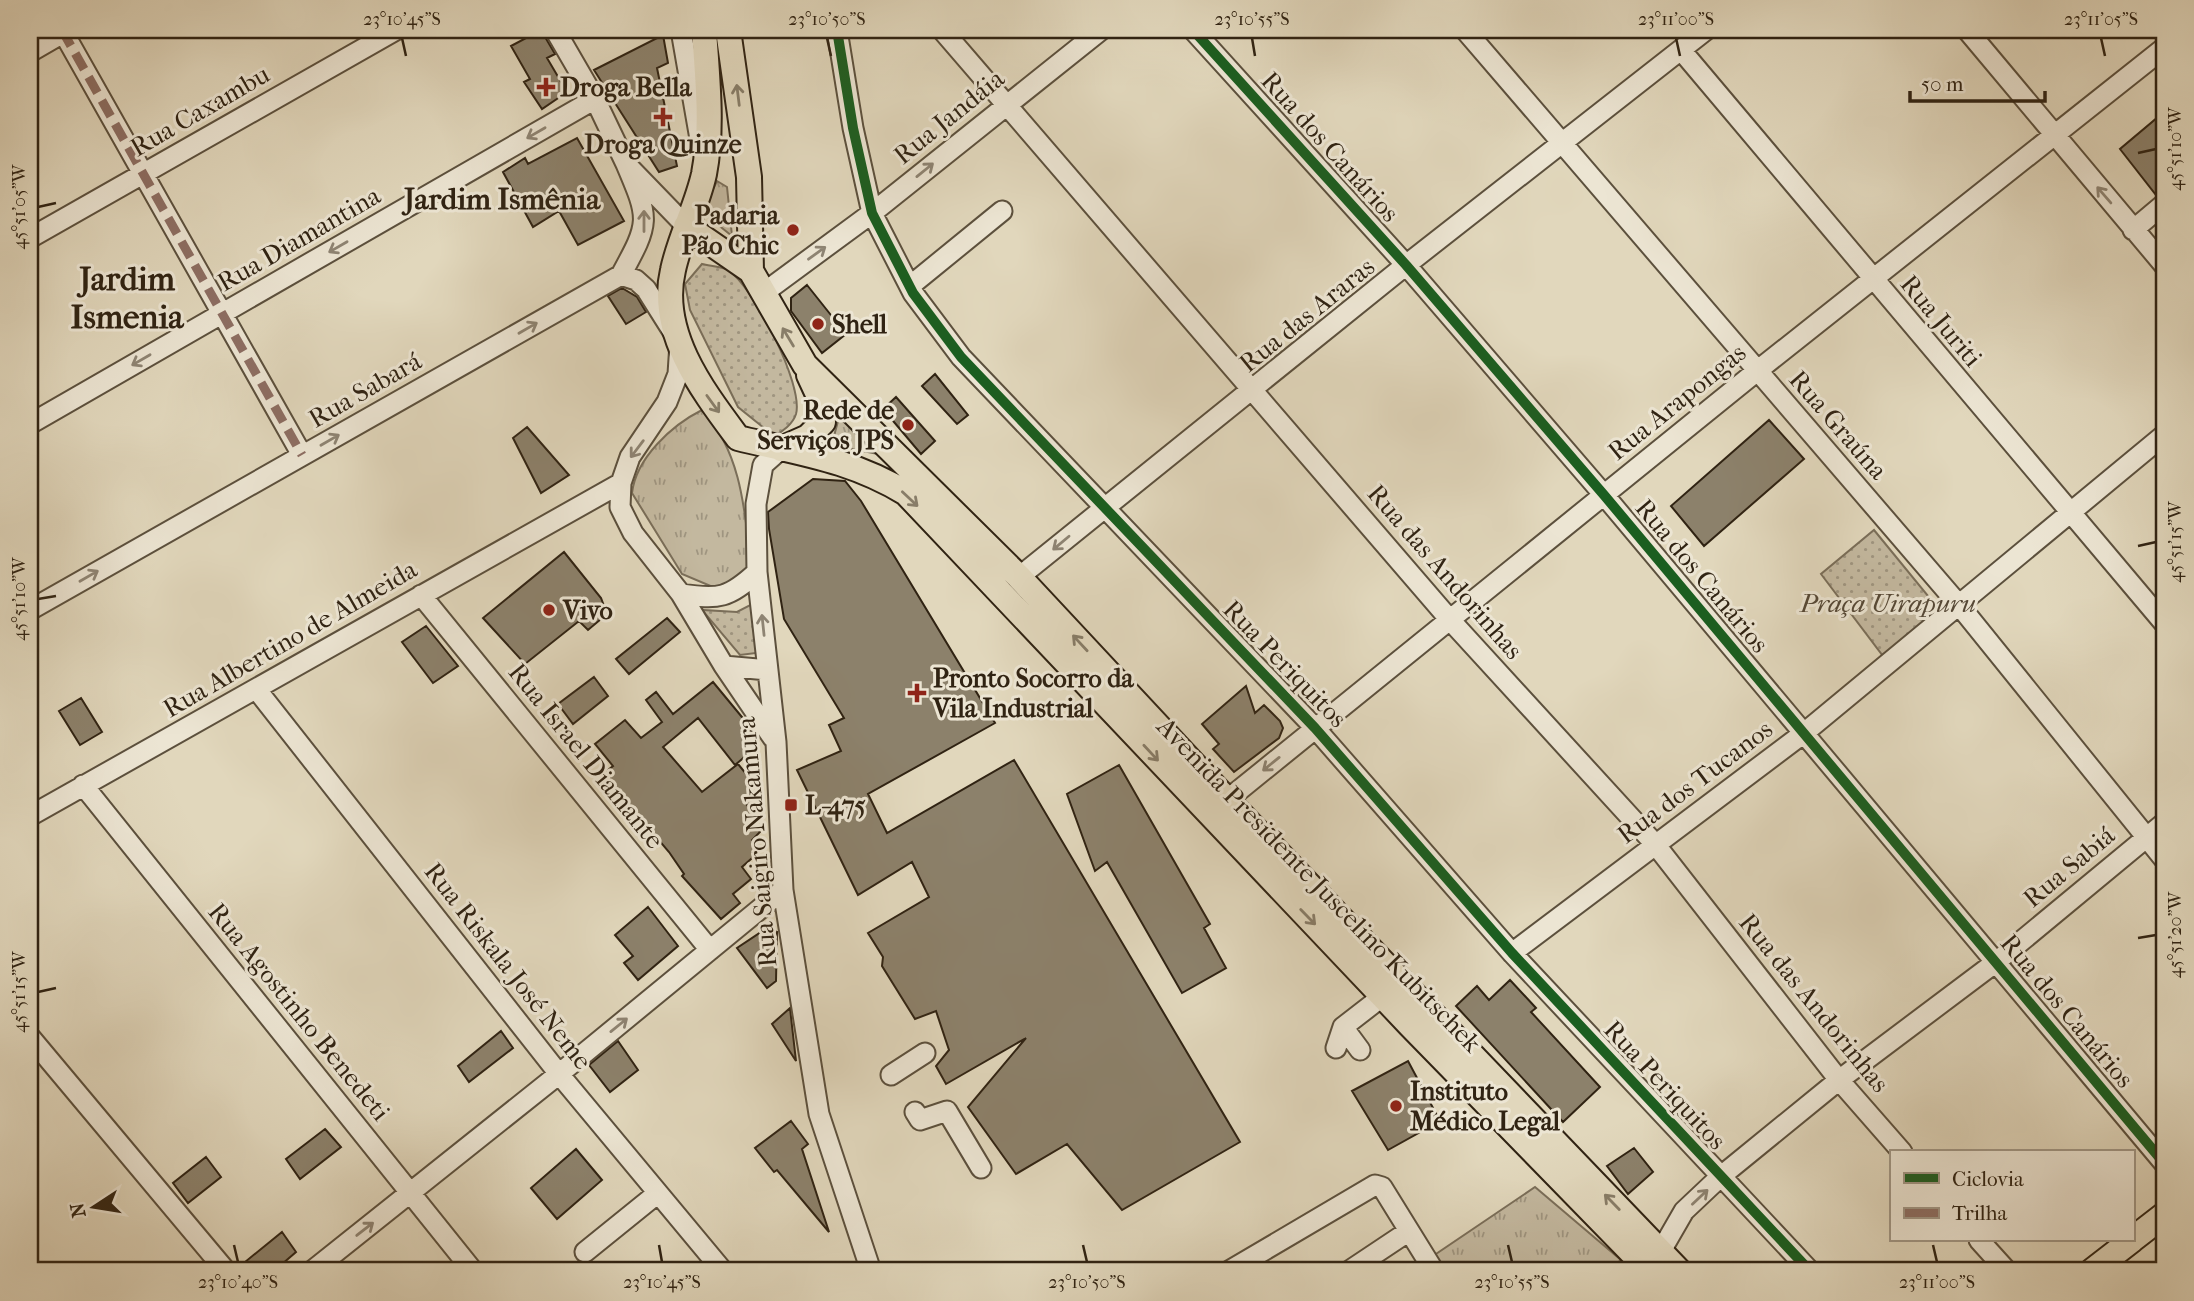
<svg xmlns="http://www.w3.org/2000/svg" width="2194" height="1301" viewBox="0 0 2194 1301" font-family="'IM FELL French Canon',serif">
  <defs>
    <pattern id="grass-tufts" width="24" height="20" patternUnits="userSpaceOnUse" patternTransform="scale(1.75)"><rect width="24" height="20" fill="#c3b89f"/><path d="M3 7l-1-3M5 7V3M7 7l1-3M15 17l-1-3M17 17v-4M19 17l1-3" fill="none" stroke="#9f9580"/></pattern>
    <pattern id="park-dots" width="8" height="8" patternUnits="userSpaceOnUse" patternTransform="scale(1.75)"><rect width="8" height="8" fill="#c3b89f"/><path d="M2 2h.1M6 6h.1" fill="none" stroke="#9f9580" stroke-width="1.8" stroke-linecap="round"/></pattern>
  </defs>
  <rect width="100%" height="100%" fill="#e1d7bc"/>
  <filter id="stains"><feTurbulence type="fractalNoise" baseFrequency=".00286" numOctaves="4"/><feColorMatrix values="0 0 0 0 .2 0 0 0 0 .09 0 0 0 0 .02 0 0 0 .5 -.17"/></filter>
  <radialGradient id="worn" r=".72"><stop offset=".6" stop-color="#630" stop-opacity="0"/><stop offset="1" stop-color="#630" stop-opacity=".3"/></radialGradient>
  <path fill="url(#grass-tufts)" stroke="#7a6e59" stroke-width="2" d="M717,181l10,6 5,49 -30,-24z
    M702,410c39,41 43,101 49,155l-31,25 -38,-16 -50,-81c4,-35 40,-68 70,-83z
    M841,410l47,46 -41,-8h-23l10,-12z
    M1535,1187l86,73 -14,11h-164l-10,-15z"/>
  <path fill="url(#park-dots)" stroke="#7a6e59" stroke-width="2" d="M702,264c7,2 19,2 26,6 25,16 76,115 68,144 -3,10 -14,18 -22,22l-36,-29 -48,-97 -5,-26z
    M1874,530l68,83 -59,43 -62,-82z
    M758,601l6,51 -24,3 -38,-45 35,2z"/>
  <path fill="#8c816b" stroke="#302313" stroke-width="2" d="M541,30l14,24 -8,4 20,34 -25,17 -18,-27 6,-3 -19,-33z
    M663,35l5,28 -11,5 20,98 -18,6 -65,-102z
    M2164,112v80l-8,3 -36,-46z
    M577,138l47,83 -46,24 -19,-34 -26,16 -30,-55 22,-14 3,6z
    M807,285l39,49 -24,19 -31,-42v-13z
    M622,288l15,9 9,15 -20,12 -18,-28z
    M935,374l33,41 -11,9 -35,-38z
    M896,397l39,44 -14,13 -38,-45z
    M1769,420l35,39 -100,87 -33,-40z
    M527,427l42,48 -28,18 -28,-55z
    M813,479l32,2 16,20 134,222 -127,71 19,39 127,-73 226,382 -118,68 -55,-66 -51,30 -48,-67 58,-69 -80,46 -10,-18 13,-16 -13,-39 -21,8 -33,-53 1,-9 -15,-24 61,-36 -17,-35 -54,33 -61,-125 44,-19 -12,-26 15,-7 -60,-99 -15,-90 -1,-17z
    M564,552l37,46 6,16 -19,16 -9,-9 -54,43 -42,-46z
    M667,618l13,14 -51,42 -13,-15z
    M426,626l32,40 -25,17 -31,-41z
    M594,677l14,19 -35,28 -15,-20z
    M713,682l38,46 3,21 -19,16 -37,-47 -35,29 39,45 36,-28 14,17 -4,3 9,14 -10,7 8,10 -4,4 9,13 -8,8 8,11 -18,16 9,12 -18,15 7,9 -19,16 -39,-43 2,-2 -15,-22 -66,-78 10,-8 -18,-22 30,-24 16,18 21,-16 -16,-22 10,-8 17,22z
    M1246,686l9,27 9,-8 16,16 3,7 -4,10 -45,34 -21,-23 6,-5 -17,-20z
    M81,698l21,34 -22,13 -21,-34z
    M1119,765l91,159 -6,4 22,40 -44,25 -75,-131 -12,9 -28,-77z
    M648,907l30,39 -40,34 -14,-17 9,-7 -18,-21z
    M767,928l10,4 -1,49 -9,7 -30,-40z
    M1510,980l26,28 -5,4 69,75 -37,35 -107,-116 21,-20 12,14z
    M790,1008l2,18 4,35 -24,-37z
    M501,1031l12,17 -44,34 -11,-16z
    M618,1041l20,29 -28,22 -21,-27z
    M1408,1061l32,60 -52,29 -36,-59z
    M791,1121l17,23 -6,5 27,83 -52,-62 -3,2 -19,-24z
    M325,1129l16,18 -41,32 -14,-20z
    M1634,1148l19,24 -25,22 -21,-28z
    M576,1149l26,31 -45,39 -26,-31z
    M206,1157l15,20 -33,26 -15,-20z
    M282,1232l14,20 -22,19h-21l-8,-9z"/>
  <g fill="none" stroke-linecap="round" stroke-linejoin="round">
    <g stroke="#5c503d" stroke-width="23">
      <path id="minor" d="M62,30l240,425
        M555,30l40,69 31,65 60,62
        M681,30l19,109
        M837,30l16,98 19,85 41,80 48,64 354,371 197,225 298,318
        M942,30l509,591 204,223 184,236 63,72
        M1193,30l213,235 198,230 560,668
        M1465,30l494,575 205,254
        M1967,30l197,235
        M1681,50l483,573
        M30,52l38,-22
        M2133,230l31,-26
        M30,238l366,-208
        M621,275l15,5 10,9 34,54 -2,31 -11,28 -37,55 -9,26 -1,24 13,26 48,61 43,72 49,72
        M910,286l92,-75
        M762,294l110,-81 229,-183
        M30,424l565,-325
        M781,449l-18,16 -7,39 1,68 19,170 7,148 36,224 52,157
        M1019,577l387,-312 300,-235
        M681,594c38,6 48,4 76,-22
        M421,595l289,355
        M30,610l591,-335c29,-53 29,-55 5,-111
        M724,666l44,4
        M257,690l302,384 164,197
        M83,785l390,486
        M1227,800l530,-429 407,-323
        M30,816l591,-333
        M1512,953l292,-220 360,-298
        M1343,1027l17,23
        M30,1037l196,234
        M1336,1048l7,-21 40,-31
        M891,1075l34,-22
        M915,1112l5,8 27,-9 34,57
        M1979,1240l28,31
        M585,1252l73,-59
        M1654,1263l30,-52 36,-34 119,-97 157,-118 168,-139
        M312,1271l247,-197 224,-184
        M1229,1271l146,-86 7,2 52,84
        M1349,1271l60,-40"/>
    </g>
    <g stroke="#302313" stroke-width="28">
      <path id="major" d="M704,30c3,47 9,97 0,144 -7,32 -24,63 -31,96 -15,63 30,121 65,168 61,15 112,21 168,55l504,532 240,246
        M728,30l21,147 2,94 54,94 214,212 208,223 452,471
        M686,226l65,45
        M781,449l27,-12 15,-15 -1,-19 -13,-28
        M2133,1239l31,-24
        M2092,1271l40,-31"/>
    </g>
    <use href="#minor" stroke="#ece5d3" stroke-width="19"/>
    <use href="#major" stroke="#e1d7bc" stroke-width="24"/>
    <path stroke="#8d6e63" stroke-width="9" stroke-dasharray="18 9" stroke-linecap="butt" d="M62,30l240,425"/>
    <g stroke="#ece5d3" stroke-width="15">
      <path id="cycleway" d="M837,30l16,98 19,85 41,80 48,64 354,371 197,225 298,318
        M1193,30l213,235 198,230 560,668"/>
    </g>
    <use href="#cycleway" stroke="#1b5e20" stroke-width="10"/>
  </g>
  <defs><path id="oneway-shaft" d="M-6 0H5M1.5-3L5.5 0L1.5 3" fill="none" stroke-width="1.6" stroke-linecap="round" stroke-linejoin="round" transform="scale(1.75)"/></defs>
  <g stroke="#887d68">
    <use href="#oneway-shaft" transform="translate(738 95) rotate(-97)"/>
    <use href="#oneway-shaft" transform="translate(788 337) rotate(-121)"/>
    <use href="#oneway-shaft" transform="translate(713 404) rotate(54)"/>
    <use href="#oneway-shaft" transform="translate(910 499) rotate(43)"/>
    <use href="#oneway-shaft" transform="translate(1080 643) rotate(-133)"/>
    <use href="#oneway-shaft" transform="translate(1151 753) rotate(47)"/>
    <use href="#oneway-shaft" transform="translate(1308 917) rotate(46)"/>
    <use href="#oneway-shaft" transform="translate(1612 1202) rotate(-134)"/>
  </g>
  <g stroke="#8e8473">
    <use href="#oneway-shaft" transform="translate(536 133) rotate(150)"/>
    <use href="#oneway-shaft" transform="translate(925 170) rotate(-39)"/>
    <use href="#oneway-shaft" transform="translate(2104 195) rotate(-131)"/>
    <use href="#oneway-shaft" transform="translate(644 221) rotate(-90)"/>
    <use href="#oneway-shaft" transform="translate(338 247) rotate(150)"/>
    <use href="#oneway-shaft" transform="translate(817 253) rotate(-36)"/>
    <use href="#oneway-shaft" transform="translate(528 328) rotate(-30)"/>
    <use href="#oneway-shaft" transform="translate(141 360) rotate(150)"/>
    <use href="#oneway-shaft" transform="translate(330 440) rotate(-30)"/>
    <use href="#oneway-shaft" transform="translate(637 449) rotate(127)"/>
    <use href="#oneway-shaft" transform="translate(1061 543) rotate(140)"/>
    <use href="#oneway-shaft" transform="translate(89 576) rotate(-30)"/>
    <use href="#oneway-shaft" transform="translate(763 625) rotate(-96)"/>
    <use href="#oneway-shaft" transform="translate(1271 764) rotate(141)"/>
    <use href="#oneway-shaft" transform="translate(619 1025) rotate(-39)"/>
    <use href="#oneway-shaft" transform="translate(1700 1197) rotate(-43)"/>
    <use href="#oneway-shaft" transform="translate(365 1229) rotate(-38)"/>
  </g>
  <path fill="none" stroke="#302313" stroke-width="2.5" d="M402,38l4,18M827,38l4,18M1252,38l3,18M1676,38l4,18M2101,38l4,18M2138,153l18,-4M38,207l18,-4M2138,546l18,-4M38,599l18,-3M2138,938l18,-3M38,992l18,-4M234,1245l4,17M659,1245l3,17M1083,1245l4,17M1508,1245l4,17M1933,1245l4,17"/>
  <g fill="#8f2418" stroke="#ece5d3" stroke-width="2.5">
    <path d="M542.5 76.5h7v7h7v7h-7v7h-7v-7h-7v-7h7z"/>
    <path d="M659.5 106.5h7v7h7v7h-7v7h-7v-7h-7v-7h7z"/>
    <circle cx="793" cy="230" r="7"/>
    <circle cx="818" cy="324" r="7"/>
    <circle cx="908" cy="425" r="7"/>
    <circle cx="549" cy="610" r="7"/>
    <path d="M913.5 682.5h7v7h7v7h-7v7h-7v-7h-7v-7h7z"/>
    <rect x="784" y="798" width="14" height="14" rx="3.5"/>
    <circle cx="1396" cy="1106" r="7"/>
  </g>
  <g text-anchor="middle" dominant-baseline="central" stroke-width="6" stroke-linejoin="round" paint-order="stroke">
    <g font-size="26" font-weight="bold" fill="#302313" stroke="#ece5d3" text-anchor="start">
      <text x="560" y="87">Droga Bella</text>
      <text x="663" y="144" text-anchor="middle">Droga Quinze</text>
      <text x="779" y="215" text-anchor="end">Padaria<tspan x="779" dy="30">Pão Chic</tspan></text>
      <text x="832" y="324">Shell</text>
      <text x="894" y="410" text-anchor="end">Rede de<tspan x="894" dy="30">Serviços JPS</tspan></text>
      <text x="563" y="610">Vivo</text>
      <text x="933" y="678">Pronto Socorro da<tspan x="933" dy="30">Vila Industrial</tspan></text>
      <text x="805" y="805">L-475</text>
      <text x="1410" y="1091">Instituto<tspan x="1410" dy="30">Médico Legal</tspan></text>
    </g>
    <g font-size="26" fill="#302313" stroke="#ece5d3">
      <text transform="translate(200 111) rotate(-30)">Rua Caxambu</text>
      <text transform="translate(949 117) rotate(-39)">Rua Jandáia</text>
      <text transform="translate(1330 147) rotate(48)">Rua dos Canários</text>
      <text transform="translate(299 239) rotate(-30)">Rua Diamantina</text>
      <text transform="translate(1307 315) rotate(-39)">Rua das Araras</text>
      <text transform="translate(1941 321) rotate(50)">Rua Juriti</text>
      <text transform="translate(365 390) rotate(-30)">Rua Sabará</text>
      <text transform="translate(1677 402) rotate(-39)">Rua Arapongas</text>
      <text transform="translate(1838 425) rotate(49)">Rua Graúna</text>
      <text transform="translate(1445 572) rotate(49)">Rua das Andorinhas</text>
      <text transform="translate(1702 576) rotate(50)">Rua dos Canários</text>
      <text transform="translate(290 639) rotate(-30)">Rua Albertino de Almeida</text>
      <text transform="translate(1285 664) rotate(46)">Rua Periquitos</text>
      <text transform="translate(586 756) rotate(51)">Rua Israel Diamante</text>
      <text transform="translate(1695 782) rotate(-37)">Rua dos Tucanos</text>
      <text transform="translate(757 842) rotate(-95)">Rua Saigiro Nakamura</text>
      <text transform="translate(2069 867) rotate(-40)">Rua Sabiá</text>
      <text transform="translate(1319 885) rotate(46)">Avenida Presidente Juscelino Kubitschek</text>
      <text transform="translate(508 966) rotate(52)">Rua Riskala José Neme</text>
      <text transform="translate(1814 1003) rotate(51)">Rua das Andorinhas</text>
      <text transform="translate(2067 1011) rotate(50)">Rua dos Canários</text>
      <text transform="translate(299 1012) rotate(51)">Rua Agostinho Benedeti</text>
      <text transform="translate(1665 1085) rotate(47)">Rua Periquitos</text>
    </g>
    <g font-size="26" font-style="italic" fill="#554836" stroke="#ece5d3">
      <text x="1888" y="603">Praça Uirapuru</text>
    </g>
    <g font-size="30" font-weight="bold" fill="#302313" stroke="#ece5d3">
      <text x="502" y="199">Jardim Ismênia</text>
    </g>
    <g font-size="33" font-weight="bold" fill="#302313" stroke="#ece5d3">
      <text x="127" y="279">Jardim<tspan x="127" dy="38">Ismenia</tspan></text>
    </g>
  </g>
  <rect width="2194" height="1301" fill="none" stroke="#e1d7bc" stroke-width="77"/>
  <rect x="1890" y="1150" width="245" height="91" fill="#ece5d3" stroke="#a19786" stroke-width="2"/>
  <rect x="1904" y="1173" width="35" height="10" fill="#1b5e20" stroke="#a19786" stroke-width="2"/>
  <text x="1952" y="1186" font-size="21" fill="#302313">Ciclovia</text>
  <rect x="1904" y="1208" width="35" height="10" fill="#8d6e63" stroke="#a19786" stroke-width="2"/>
  <text x="1952" y="1220" font-size="21" fill="#302313">Trilha</text>
  <g transform="translate(94 1207) rotate(258)" stroke="#ece5d3" stroke-width="5" paint-order="stroke">
  <path d="M0-5L12 26L0 18L-12 26Z" fill="#302313"/>
  <text y="-10" font-size="19" font-weight="bold" text-anchor="middle" fill="#302313">N</text>
  </g>
  <path d="M1910 91v10h135v-10" fill="none" stroke="#302313" stroke-width="3.5"/>
  <text x="1921" y="91" font-size="21" fill="#302313" stroke="#ece5d3" stroke-width="5" paint-order="stroke">50 m</text>
  <rect x="38" y="38" width="2118" height="1224" fill="none" stroke="#302313" stroke-width="2.5"/>
  <g font-size="18" text-anchor="middle" fill="#302313">
    <text x="402" y="25">23°10'45"S</text>
    <text x="827" y="25">23°10'50"S</text>
    <text x="1252" y="25">23°10'55"S</text>
    <text x="1676" y="25">23°11'00"S</text>
    <text x="2101" y="25">23°11'05"S</text>
    <text transform="translate(2175 149) rotate(-90)" y="6">45°51'10"W</text>
    <text transform="translate(19 207) rotate(-90)" y="6">45°51'05"W</text>
    <text transform="translate(2175 542) rotate(-90)" y="6">45°51'15"W</text>
    <text transform="translate(19 599) rotate(-90)" y="6">45°51'10"W</text>
    <text transform="translate(2175 935) rotate(-90)" y="6">45°51'20"W</text>
    <text transform="translate(19 992) rotate(-90)" y="6">45°51'15"W</text>
    <text x="238" y="1288">23°10'40"S</text>
    <text x="662" y="1288">23°10'45"S</text>
    <text x="1087" y="1288">23°10'50"S</text>
    <text x="1512" y="1288">23°10'55"S</text>
    <text x="1937" y="1288">23°11'00"S</text>
  </g>
  <rect width="100%" height="100%" filter="url(#stains)"/>
  <rect width="100%" height="100%" fill="url(#worn)"/>
</svg>
